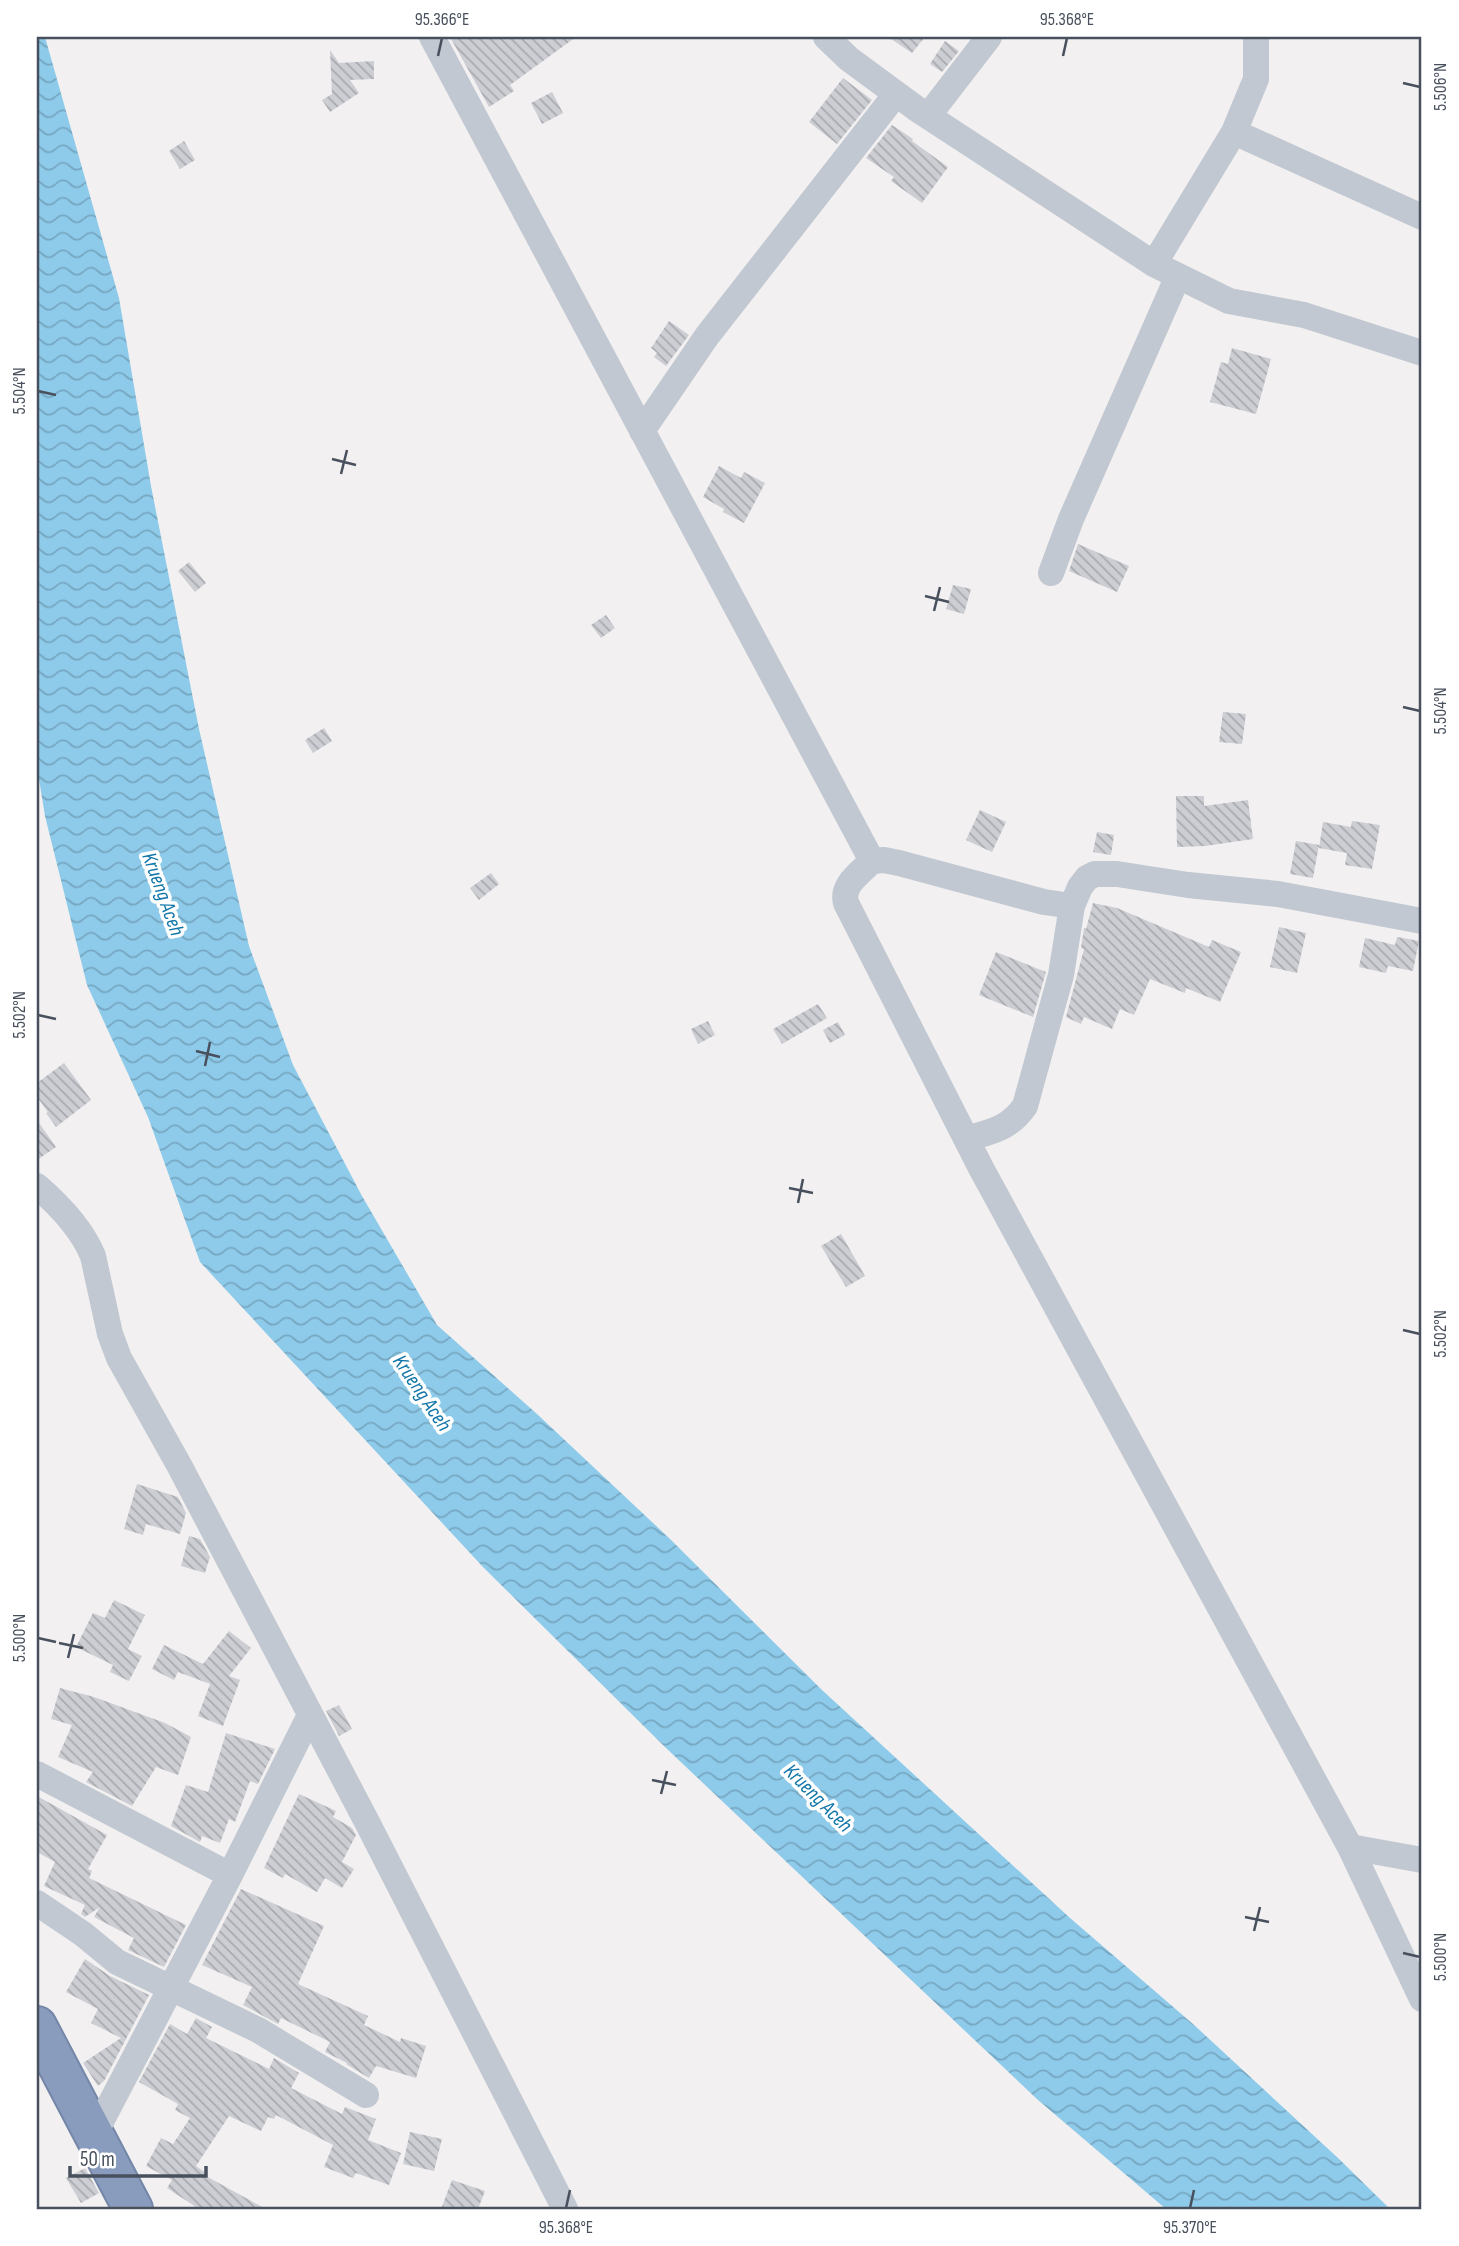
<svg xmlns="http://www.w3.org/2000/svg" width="1459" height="2246" viewBox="0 0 1459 2246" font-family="'Sofia Sans Condensed',sans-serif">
  <defs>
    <pattern id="water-waves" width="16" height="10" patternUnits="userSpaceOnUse" patternTransform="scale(1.75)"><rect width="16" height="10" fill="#8ecbea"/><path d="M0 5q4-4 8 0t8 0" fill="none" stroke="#76a7c1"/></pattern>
    <pattern id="building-back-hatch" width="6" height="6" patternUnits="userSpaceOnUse" patternTransform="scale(1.75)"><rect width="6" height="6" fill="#cdced4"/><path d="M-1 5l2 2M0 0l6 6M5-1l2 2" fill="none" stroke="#a8aaaf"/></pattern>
  </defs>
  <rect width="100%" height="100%" fill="#f2f0f0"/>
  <path fill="url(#water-waves)" d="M37,37h8l74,261 32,188 48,243 50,217 44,119 69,131 75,129 100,89 132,124 153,152 248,228 123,106 145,134 52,51h-224l-128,-109 -372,-352 -183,-181 -283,-305 -52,-145 -61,-132 -42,-169 -8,-49z"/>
  <path fill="url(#building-back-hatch)" d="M450,37h126l-66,48 4,6 -25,16z
    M888,37h37l-13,16z
    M945,41l14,10 -17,21 -12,-8z
    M330,50l9,13 35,-2v18l-24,1 9,13 -29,19 -8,-12 10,-6z
    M843,78l29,22 -35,44 -28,-22z
    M552,92l11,21 -21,11 -11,-21z
    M892,125l21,14 -1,2 36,26 -26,36 -31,-22 3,-4 -28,-19z
    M184,141l11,19 -15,9 -11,-18z
    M669,321l20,14 -23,31 -12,-9 3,-4 -6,-5z
    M1232,348l39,11 -15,55 -46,-12 11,-40 7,2z
    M719,466l22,12 3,-6 21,11 -21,40 -21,-11 1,-3 -21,-12z
    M1078,544l51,22 -12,26 -48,-21z
    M189,562l17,21 -11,9 -17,-21z
    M953,585l18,4 -7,25 -18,-5z
    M606,615l9,13 -14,10 -10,-13z
    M1223,712l23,2 -4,30 -23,-2z
    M324,728l8,13 -19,12 -8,-13z
    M1176,796h28v10l44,-6 5,39 -48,7 -28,1z
    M980,810l26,12 -14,30 -26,-12z
    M1352,821l28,4 -8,44 -27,-4 2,-12 -28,-5 4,-26 28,5z
    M1097,832l17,3 -3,20 -18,-3z
    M1296,841l23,4 -6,33 -23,-4z
    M491,873l8,11 -20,16 -9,-12z
    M1093,903l24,5 92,39 3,-7 29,12 -21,50 -34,-14 -1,5 -35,-14 -16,36 -14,-6 -8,20 -28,-12 -3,7 -15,-7 18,-68 -3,-1 3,-20 2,1z
    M1279,927l27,6 -9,40 -27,-6z
    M1397,937l22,4 -6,30 -25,-5 -2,7 -27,-6 6,-29 30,7z
    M996,952l50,20 -13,45 -54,-22z
    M818,1004l9,14 -45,26 -9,-15z
    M708,1021l7,14 -17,9 -7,-15z
    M838,1022l7,13 -15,8 -7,-13z
    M64,1063l27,37 -35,27 -10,-14 2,-1 -11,-15v-14z
    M37,1120l19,27 -19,13z
    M841,1234l24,42 -19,11 -25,-41z
    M137,1484l41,13 8,16 -6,21 -34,-10 -3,11 -19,-6z
    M189,1536l11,3 10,18 -5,16 -24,-7z
    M114,1600l31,15 -17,34 14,7 -13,25 -19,-9 3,-7 -37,-18 17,-34 12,5z
    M229,1631l22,17 -22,28 11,4 -17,46 -25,-10 12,-32 -32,-12 -4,8 -22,-11 12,-24 39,19z
    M60,1688l34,9 71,26 26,14 -13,38 -22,-8 -24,39 -46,-24 7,-10 -35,-15 14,-32 -21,-6z
    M339,1705l13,24 -13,7 -13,-25z
    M226,1733l49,16 -17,35 -8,-3 -15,41 -6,-3 -9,24 -18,-7 -2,6 -29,-16 15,-41 22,7z
    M299,1794l37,17 -3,6 19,11 4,7 -14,27 12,7 -12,19 -17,-10 -8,14 -32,-18 -2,4 -19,-10z
    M37,1796l70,39 -19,34 4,2 -3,7 97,47 -22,42 -36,-17 6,-12 -40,-21 6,-10 -15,10 -4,-3 4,-9 -41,-19 11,-24 -18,-10z
    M241,1889l83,37 -26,58 70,32 -4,9 36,17 1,-4 25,8 -10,32 -40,-12 -7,12 -23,-14 1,-1 -22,-11 5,-10 -49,-24 -3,6 -35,-19 9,-18 -50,-22z
    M85,1959l25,17 39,19 -45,86 -6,5 -15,-23 38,-25 -30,-15 7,-14 -32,-17z
    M196,2018l16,9 -6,11 63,31 5,-11 25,15 -8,15 51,26 3,-7 31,12 -8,21 33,13 -12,32 -33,-12 -3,5 -29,-11 9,-22 -57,-30 -2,4 -6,-2 -7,14 -32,-15 -33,50 10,7 -2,2 62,34h-67l-32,-21 5,-8 -26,-14 15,-28 12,6 17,-26 -15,-8 3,-6 -39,-22 31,-58 17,10z
    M410,2132l32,7 -8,32 -31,-7z
    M85,2168l14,25 -18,10 -15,-25z
    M452,2180l33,11 -7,18h-37z"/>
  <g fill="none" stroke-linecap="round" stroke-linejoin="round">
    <g stroke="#7487a9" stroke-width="42">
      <path id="highway" d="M37,2026l96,183"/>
    </g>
    <path stroke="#c1c8d1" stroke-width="26" d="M432,37l440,824c-12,12 -31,24 -26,42l135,265 369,679 72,152
      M826,37l23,22 68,50 237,155 75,37 75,14 118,38
      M928,116l61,-79
      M1234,132l188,85
      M1154,264l80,-132 22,-53v-42
      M642,431l65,-95 189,-242
      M1051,573l20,-54 107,-243
      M872,861l12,-1 15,3 145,39 28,4 8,-19 7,-9 8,-4h22l71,11 90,9 144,27
      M967,1139c25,-8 42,-10 58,-33l36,-131 11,-69
      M37,1186c22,19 45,43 56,70l17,78 9,24 60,107 189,359 197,385
      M37,1774l193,101
      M1350,1847l72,13
      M37,1903l46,31 34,28 141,68 108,65
      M94,2135l136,-260 80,-160"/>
    <use href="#highway" stroke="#899cbd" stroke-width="38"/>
  </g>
  <path fill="none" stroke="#48505d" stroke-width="2.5" d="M438,56l4,-18M1063,56l4,-18M1403,83l17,4M38,391l18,4M332,459l24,6M341,474l6,-24M925,596l24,6M934,611l6,-24M1403,707l17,4M38,1015l18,4M196,1051l24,6M205,1066l5,-24M789,1188l24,5M798,1203l5,-24M1403,1330l17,4M38,1638l18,4M59,1643l24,5M68,1658l6,-24M652,1780l24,5M661,1794l6,-23M1245,1917l24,5M1254,1931l6,-24M1403,1953l17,4M566,2208l4,-18M1190,2208l4,-18"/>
  <g text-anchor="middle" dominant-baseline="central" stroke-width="7" stroke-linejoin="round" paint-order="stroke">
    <g font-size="21" font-style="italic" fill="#1075a8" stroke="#fff">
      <text transform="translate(163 894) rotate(70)">Krueng Aceh</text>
      <text transform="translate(422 1393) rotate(56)">Krueng Aceh</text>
      <text transform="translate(818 1798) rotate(45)">Krueng Aceh</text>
    </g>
  </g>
  <rect width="1459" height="2246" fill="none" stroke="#ffffff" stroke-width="77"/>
  <path d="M70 2166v10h136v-10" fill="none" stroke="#48505d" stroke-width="3.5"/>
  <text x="80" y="2166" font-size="21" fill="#48505d" stroke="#ffffff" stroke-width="5" paint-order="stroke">50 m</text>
  <rect x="38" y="38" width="1382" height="2170" fill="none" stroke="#48505d" stroke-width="2.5"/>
  <g font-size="18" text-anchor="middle" fill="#48505d">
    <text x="442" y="25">95.366°E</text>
    <text x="1067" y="25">95.368°E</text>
    <text transform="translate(1440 87) rotate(-90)" y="6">5.506°N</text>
    <text transform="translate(19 391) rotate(-90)" y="6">5.504°N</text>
    <text transform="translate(1440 711) rotate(-90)" y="6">5.504°N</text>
    <text transform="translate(19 1015) rotate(-90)" y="6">5.502°N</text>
    <text transform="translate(1440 1334) rotate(-90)" y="6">5.502°N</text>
    <text transform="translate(19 1638) rotate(-90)" y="6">5.500°N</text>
    <text transform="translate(1440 1957) rotate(-90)" y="6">5.500°N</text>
    <text x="566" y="2233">95.368°E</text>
    <text x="1190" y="2233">95.370°E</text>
  </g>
</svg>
